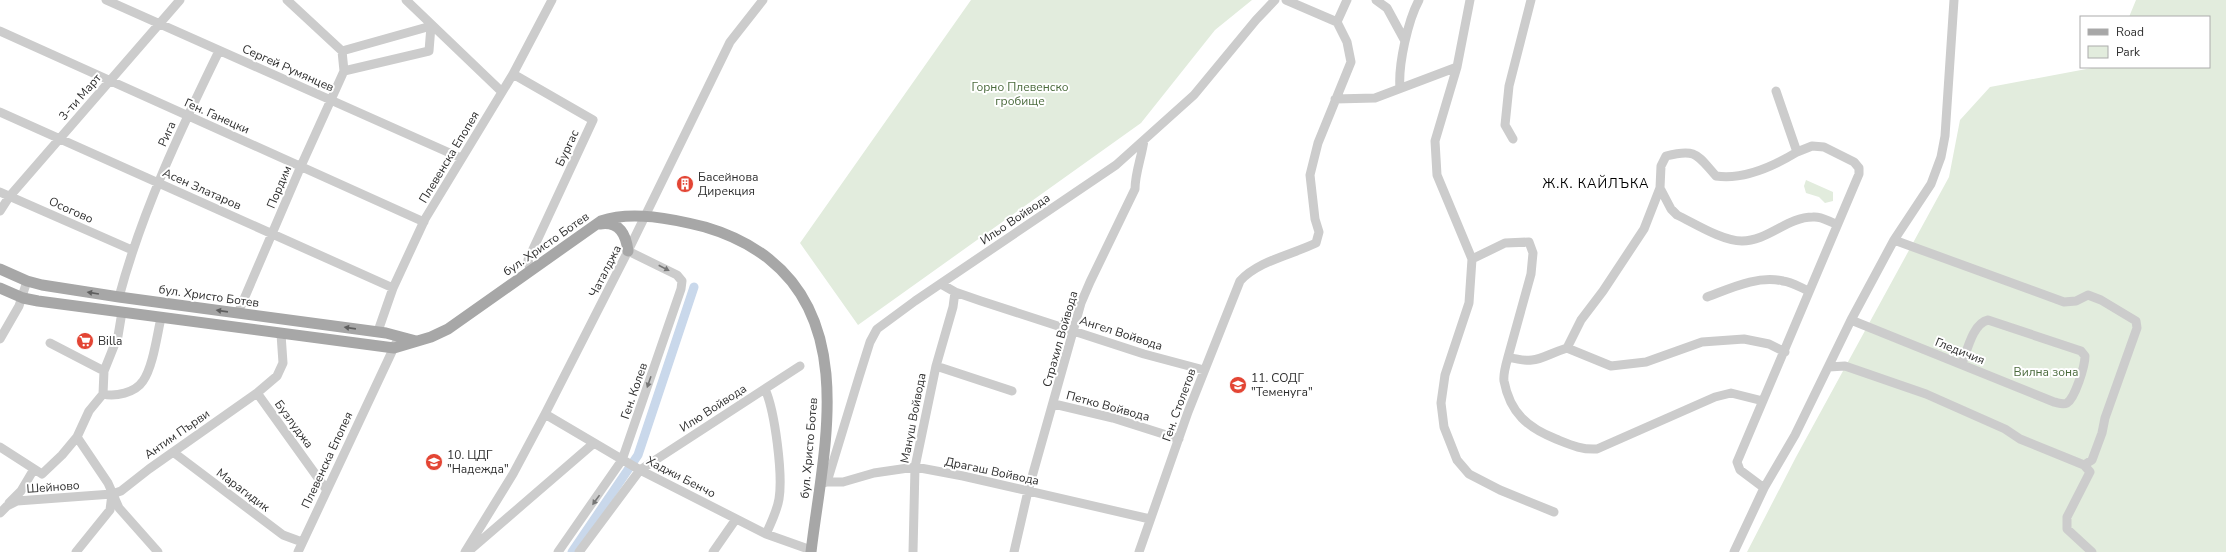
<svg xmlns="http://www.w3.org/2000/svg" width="2226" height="552" viewBox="0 0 2226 552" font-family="'Nunito Sans',sans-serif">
  <rect width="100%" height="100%" fill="#fff"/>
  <path fill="#e2ecdd" d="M971,0h281l-37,30 -74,93 -283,202 -58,-82z
    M2136,0h90v552h-479l49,-95 153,-280 11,-57 30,-33 107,-20h112v-50h-80z
    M1806,180l27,12v9l-8,2 -6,-6 -13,-4 -2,-7z"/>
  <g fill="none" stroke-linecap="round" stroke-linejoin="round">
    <path stroke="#c9d8eb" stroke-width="9" d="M572,552l66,-97 56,-168"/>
    <path stroke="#ccc" stroke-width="9" d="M106,0l355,158
      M287,0l55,51
      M406,0l96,92
      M1376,0l11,8 18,33
      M1470,0l-13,67 -22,74 2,34 35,84 -3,44 -24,72 -4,28 3,24 13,33 12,14 31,16 54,22
      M1337,22l10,-22
      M0,31l424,191
      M513,74l80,46 -65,140 2,10
      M1400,88c-2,-23 8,-68 19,-88
      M1335,99l40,-1 82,-31
      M0,112l393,176
      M1513,139l-8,-14 4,-39 22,-86
      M1660,188l11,21 6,6c17,8 45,26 65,26 26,0 45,-24 71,-24 9,-1 16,5 24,7
      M0,192l132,58
      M0,211l9,-14 171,-197
      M1894,240l170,62 12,-1 12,-6 13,5 35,21 1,7 -32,90 -3,15 -10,27 -8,5
      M1472,259l33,-16 24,-1 4,11 -2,21 -23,83c30,8 31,0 59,-9l14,-28 22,-29 41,-62 16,-41 1,-22 5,-10c31,-8 31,-1 50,20 27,4 58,-10 81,-24
      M941,284l14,8 26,9 163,53 60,16
      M119,297c23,-86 61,-166 100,-246
      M1707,297c24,-9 51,-22 76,-16 9,1 18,7 26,10
      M238,313l63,-147 43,-95 -2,-20 89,-25 -2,25 -85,20
      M1851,320l203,82c5,1 9,3 13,1 8,-5 18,-37 18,-47l-4,-5 -93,-31c-15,3 -21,31 -26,44
      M378,331l15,-43 32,-69 88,-145 39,-74
      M0,339l19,-33 8,-25
      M1567,348l44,18 35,-4 56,-20 42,-3 25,5 16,8
      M1508,357c-2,7 -5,17 -4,24 6,32 24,47 52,58 15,6 26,11 41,10l118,-52 16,-4 32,8
      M936,366l76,25
      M1829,367l16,-1 81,28 79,35 15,10 64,26 6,7 -23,45v12l25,23
      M104,371l14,-35 4,-24
      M765,389c10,22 18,86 14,110 -2,12 -8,24 -13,35
      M257,393l69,96
      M103,394c12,3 32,-1 40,-13 10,-14 14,-46 18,-63
      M1054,404l59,14 66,21
      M545,414l95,56 126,64 45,16
      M77,437l31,46 11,25 39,44
      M0,447l42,27 20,-19 15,-18 12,-26 14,-17 1,-23 -54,-28
      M173,452l110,83 19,7
      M827,482h16l31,-9 41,-6 48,9 187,43
      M820,484l7,-2 32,-105 11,-35 7,-13 38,-28 201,-136 78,-70 62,-75 19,-20
      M1764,488l31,-53 56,-115 43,-80 37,-56 10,-27 4,-21 9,-136
      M9,503l12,-12 13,-22
      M0,513l7,-7 10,-5 95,-7
      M470,550l124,-107
      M76,552l34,-42 2,-16 9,-3 28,-22 108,-76 20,-17 6,-13 -2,-29
      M298,552l98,-209
      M465,552l48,-78 32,-60 83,-163 102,-209 33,-42
      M558,552l64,-92 59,-171 1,-8 -5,-6 -49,-24
      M579,552l61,-82 160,-104
      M713,552l23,-33
      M913,552l2,-85 21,-101 17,-59 2,-15
      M1014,552l14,-61 53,-188 9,-21 45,-93c0,-16 7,-33 9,-49
      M1139,552l49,-140 52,-131c18,-20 51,-26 76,-38l3,-11 -4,-13 -5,-44 8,-32 33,-81 -4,-20 -10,-20 -51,-22
      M1734,552l30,-64 -24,-18 -3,-8 122,-288v-6l-5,-6 -30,-15 -12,-1 -15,6 -21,-61"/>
    <path stroke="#a7a7a7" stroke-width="11" d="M600,224c20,-3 26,11 28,27
      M0,269l27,12 15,4 77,12 267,36 30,8
      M0,288l23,10 15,3 356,47 37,-11 17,-8 153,-108c31,-11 72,-2 104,6 24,7 45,17 64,32 88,70 53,198 42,293"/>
  </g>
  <defs><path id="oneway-solid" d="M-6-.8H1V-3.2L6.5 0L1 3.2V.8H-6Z"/></defs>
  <g fill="#767676">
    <use href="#oneway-solid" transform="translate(664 268) rotate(27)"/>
    <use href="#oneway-solid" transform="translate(649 382) rotate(109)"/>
    <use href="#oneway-solid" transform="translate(596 500) rotate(126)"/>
  </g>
  <g fill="#5f5f5f">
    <use href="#oneway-solid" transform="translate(93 293) rotate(-171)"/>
    <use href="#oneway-solid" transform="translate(222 311) rotate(-172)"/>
    <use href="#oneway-solid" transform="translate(350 328) rotate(-172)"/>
  </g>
  <defs>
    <g id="building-disc" transform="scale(0.9)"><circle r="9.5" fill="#e34534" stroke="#fff"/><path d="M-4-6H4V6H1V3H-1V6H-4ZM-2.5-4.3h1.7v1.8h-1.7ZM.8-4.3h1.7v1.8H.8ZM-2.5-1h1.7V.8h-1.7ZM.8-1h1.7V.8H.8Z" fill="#fff"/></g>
    <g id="supermarket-disc" transform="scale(0.9)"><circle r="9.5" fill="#e34534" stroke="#fff"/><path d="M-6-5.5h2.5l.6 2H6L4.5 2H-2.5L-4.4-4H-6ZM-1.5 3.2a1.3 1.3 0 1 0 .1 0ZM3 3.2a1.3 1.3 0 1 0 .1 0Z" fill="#fff"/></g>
    <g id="school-disc" transform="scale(0.9)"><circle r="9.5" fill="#e34534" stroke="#fff"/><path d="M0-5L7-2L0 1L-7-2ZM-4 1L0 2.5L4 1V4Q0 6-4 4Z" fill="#fff"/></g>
  </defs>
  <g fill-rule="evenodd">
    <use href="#building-disc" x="685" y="184"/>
    <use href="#supermarket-disc" x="85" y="341"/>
    <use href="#school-disc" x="1238" y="385"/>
    <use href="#school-disc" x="434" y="462"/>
  </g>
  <g text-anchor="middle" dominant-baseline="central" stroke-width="4" stroke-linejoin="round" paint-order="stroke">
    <g font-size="12" fill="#2f2f2f" stroke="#fff">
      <text transform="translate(288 68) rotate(24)">Сергей Румянцев</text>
      <text transform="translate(80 97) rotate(-49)">3-ти Март</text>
      <text transform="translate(217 116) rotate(24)">Ген. Ганецки</text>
      <text transform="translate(167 134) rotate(-66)">Рига</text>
      <text transform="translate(567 148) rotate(-65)">Бургас</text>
      <text transform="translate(449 157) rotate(-59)">Плевенска Епопея</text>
      <text transform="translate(279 187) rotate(-67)">Пордим</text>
      <text transform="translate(202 189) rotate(24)">Асен Златаров</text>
      <text transform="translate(71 210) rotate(24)">Осогово</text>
      <text transform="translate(1015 219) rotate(-34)">Ильо Войвода</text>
      <text transform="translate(546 244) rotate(-35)">бул. Христо Ботев</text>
      <text transform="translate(605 271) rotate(-63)">Чаталджа</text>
      <text transform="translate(209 296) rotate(8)">бул. Христо Ботев</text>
      <text transform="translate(1121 333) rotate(18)">Ангел Войвода</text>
      <text transform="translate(1060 339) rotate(-74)">Страхил Войвода</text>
      <text transform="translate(1960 351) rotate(22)">Гледичия</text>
      <text transform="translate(634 391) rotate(-71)">Ген. Колев</text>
      <text transform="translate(1179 405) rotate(-70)">Ген. Столетов</text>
      <text transform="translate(1108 406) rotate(15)">Петко Войвода</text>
      <text transform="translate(713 408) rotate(-33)">Илю Войвода</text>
      <text transform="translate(913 418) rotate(-79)">Мануш Войвода</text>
      <text transform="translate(294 424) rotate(54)">Бузлуджа</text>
      <text transform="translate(177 434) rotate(-35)">Антим Първи</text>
      <text transform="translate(809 448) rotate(-85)">бул. Христо Ботев</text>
      <text transform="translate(327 460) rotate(-65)">Плевенска Епопея</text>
      <text transform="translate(992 471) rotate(12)">Драгаш Войвода</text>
      <text transform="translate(681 477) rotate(27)">Хаджи Бенчо</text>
      <text transform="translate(53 487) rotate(-4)">Шейново</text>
      <text transform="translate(243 490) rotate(37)">Марагидик</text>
    </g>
    <g font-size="12" fill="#4a6a3c" stroke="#fff">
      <text x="1020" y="87">Горно Плевенско<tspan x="1020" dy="14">гробище</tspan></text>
      <text x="2046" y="372">Вилна зона</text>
    </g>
    <g font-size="12" fill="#2f2f2f" stroke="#fff" text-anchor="start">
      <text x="698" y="177">Басейнова<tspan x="698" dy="14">Дирекция</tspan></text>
      <text x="98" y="341">Billa</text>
      <text x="1251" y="378">11. СОДГ<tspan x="1251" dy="14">"Теменуга"</tspan></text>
      <text x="447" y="455">10. ЦДГ<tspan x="447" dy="14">"Надежда"</tspan></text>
    </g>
    <g font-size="13" letter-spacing="1" fill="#000" stroke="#fff">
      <text x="1596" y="184">Ж.К. КАЙЛЪКА</text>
    </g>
  </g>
  <rect x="2080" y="16" width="130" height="52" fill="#ffffff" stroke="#acacac"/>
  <rect x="2088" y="29" width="20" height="6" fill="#a7a7a7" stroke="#acacac"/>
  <text x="2116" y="36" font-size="12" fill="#2f2f2f">Road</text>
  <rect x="2088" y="46" width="20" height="12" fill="#e2ecdd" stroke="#acacac"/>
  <text x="2116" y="56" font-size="12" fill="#2f2f2f">Park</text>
</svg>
